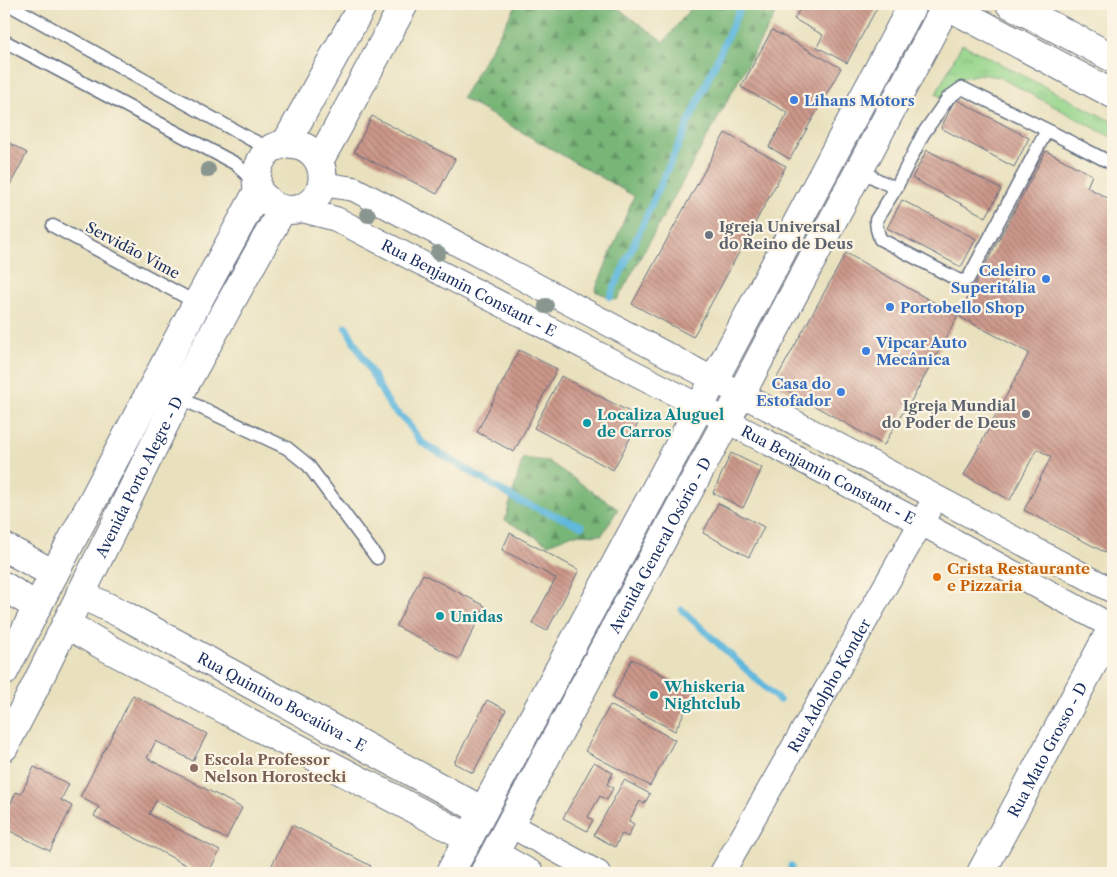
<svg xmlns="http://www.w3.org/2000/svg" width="1117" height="877" viewBox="0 0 1117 877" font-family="'Libre Caslon Text',serif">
  <defs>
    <pattern id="grass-tufts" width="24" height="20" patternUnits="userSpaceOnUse" patternTransform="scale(1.25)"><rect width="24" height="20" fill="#95d58b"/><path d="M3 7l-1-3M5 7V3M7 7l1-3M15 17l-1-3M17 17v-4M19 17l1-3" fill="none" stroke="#80b77a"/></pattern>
    <pattern id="forest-firs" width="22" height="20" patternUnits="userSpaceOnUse" patternTransform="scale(1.25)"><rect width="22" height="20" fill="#78b677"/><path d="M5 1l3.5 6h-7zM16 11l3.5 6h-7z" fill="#629465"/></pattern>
    <pattern id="building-back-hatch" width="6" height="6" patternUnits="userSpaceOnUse" patternTransform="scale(1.25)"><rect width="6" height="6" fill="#cc988a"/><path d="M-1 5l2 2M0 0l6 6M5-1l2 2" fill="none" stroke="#a57c74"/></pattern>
  </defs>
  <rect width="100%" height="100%" fill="#fcf5e5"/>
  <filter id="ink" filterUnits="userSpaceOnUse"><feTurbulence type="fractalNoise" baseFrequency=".02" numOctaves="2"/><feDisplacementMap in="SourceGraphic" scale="10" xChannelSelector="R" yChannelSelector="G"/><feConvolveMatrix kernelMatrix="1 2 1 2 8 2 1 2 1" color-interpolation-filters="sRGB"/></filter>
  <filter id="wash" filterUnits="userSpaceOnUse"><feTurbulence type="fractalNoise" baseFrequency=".0096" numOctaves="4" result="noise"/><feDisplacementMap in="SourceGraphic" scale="20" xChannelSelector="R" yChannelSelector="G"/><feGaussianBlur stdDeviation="1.12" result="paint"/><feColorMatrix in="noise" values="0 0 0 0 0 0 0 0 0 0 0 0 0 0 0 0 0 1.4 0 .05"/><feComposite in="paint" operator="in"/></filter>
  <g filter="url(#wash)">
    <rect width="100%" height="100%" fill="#e9e1be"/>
    <path fill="url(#grass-tufts)" stroke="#588274" d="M962,44l151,78v16l-114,-61 -19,-3 -15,3 -21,22 -8,-5z"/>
    <path fill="url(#forest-firs)" stroke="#4a726a" d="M517,4h95l52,38 30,-38h87l-164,296 -22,-9 39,-95 -172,-98z
      M523,458l25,3 70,48 -16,26 -29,-1 -25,10 -43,-24z"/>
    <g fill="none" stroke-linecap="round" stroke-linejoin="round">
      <path stroke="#61b8dd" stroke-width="7" d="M610,297l132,-293
        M346,327l45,81 16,14 14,20 98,59 63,25
        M682,610l97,90
        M791,873v-7"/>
    </g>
    <g id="blocks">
      <path fill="url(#building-back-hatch)" d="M803,4h76l-32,59 -30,-16 6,-12 -29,-16z
        M772,30l69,38 -51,91 -21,-12 19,-34 -47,-26z
        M955,99l74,39 -15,29 -73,-39z
        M372,116l83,43 -18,35 -83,-42z
        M725,133l61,33 -93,171 -61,-33z
        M4,140l23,13 -23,43z
        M927,150l74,39 -15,28 -74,-39z
        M1046,151l46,24 -5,12 26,14v352l-1,3 -88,-46 27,-53 -14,-8 -27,51 -46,-25 65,-122 -71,-37z
        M902,200l74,39 -15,28 -74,-39z
        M846,253l112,63 -48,87 -1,-1 -25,43 -110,-62z
        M519,350l38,19 -43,83 -37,-20z
        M561,376l80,42 -28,52 -79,-42z
        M731,453l31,15 -19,40 -30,-15z
        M718,503l46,24 -15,30 -46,-24z
        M510,533l69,37 -32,61 -15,-8 24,-45 -54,-28z
        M423,574l62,32 -26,53 -63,-33z
        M632,659l63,32 -20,40 -63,-33z
        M133,695l74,39 -14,27 -37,-20 -9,17 95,50 -16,31 -70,-38 -7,13 71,37 -12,22h-7l-107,-57 5,-9 -19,-10z
        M487,700l19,10 -33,63 -19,-10z
        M610,705l65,35 -25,46 -65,-35z
        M594,762l19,11 -6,11 6,4 -6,12 -7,-4 -12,21 5,3 -6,11 -24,-13z
        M34,767l35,17 -8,16 11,6 -22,45 -46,-23v-10l12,-26 5,2z
        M624,780l26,14 -6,10 -4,-3 -11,20 5,3 -6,13 -6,-3 -7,13 -21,-12z
        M292,825l79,41 -4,7h-99z"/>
    </g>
  </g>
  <g filter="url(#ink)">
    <use href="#blocks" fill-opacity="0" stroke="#636d80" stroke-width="1"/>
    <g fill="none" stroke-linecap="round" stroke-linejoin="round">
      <g stroke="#636d80" stroke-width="15">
        <path id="service" d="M8,4l242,135 21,10
          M4,41l232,123 19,19
          M1047,130l-79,149 -8,2 -80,-42 -3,-10 -1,-9 20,-32 27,-54 25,-36 14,-10 85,42 66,34
          M858,169l22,12 16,7
          M53,226l144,77
          M178,397l109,51 21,17 69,93"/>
      </g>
      <g stroke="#636d80" stroke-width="26">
        <g id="minor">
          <path d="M322,184l32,5 759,402"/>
          <path id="s1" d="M298,209l38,10 330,170 255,134 192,104"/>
          <path d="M510,825l88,48"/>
          <path d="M495,852l37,21"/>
          <path id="s2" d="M722,873l207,-364"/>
        </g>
      </g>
      <g stroke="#636d80" stroke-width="30">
        <g id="tertiary">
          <path d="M944,4l169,90"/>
          <path d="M1010,4l103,54"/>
          <path d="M286,143c5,1 11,1 16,3 17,7 25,27 18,44 -3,8 -9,13 -16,17 -14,6 -28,3 -38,-8 -3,-3 -7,-6 -8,-9 -4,-15 1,-33 14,-42 4,-2 10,-3 14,-5z"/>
          <path d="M286,143l77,-139"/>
          <path d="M319,161l18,-32 67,-125"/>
          <path d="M4,547l50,27"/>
          <path d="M4,586l33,21"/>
          <path id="s3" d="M80,594l44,21 359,196"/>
          <path d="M66,624l40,23 363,191"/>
          <path d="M4,672l50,-98 143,-271 61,-112"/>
          <path id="s4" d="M4,747l28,-54 146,-296 104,-187"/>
          <path id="s5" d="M981,873l132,-247"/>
        </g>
      </g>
      <g stroke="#636d80" stroke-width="30">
        <g id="primary">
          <path d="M450,873l264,-493 199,-376"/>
          <path id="s6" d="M484,873l126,-236 131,-243 206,-390"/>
        </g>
      </g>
      <use href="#service" stroke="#fff" stroke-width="12"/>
      <use href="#minor" stroke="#fff" stroke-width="24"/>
      <use href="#tertiary" stroke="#fff" stroke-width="28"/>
      <use href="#primary" stroke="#fff" stroke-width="28"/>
    </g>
    <g fill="#89968f">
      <circle cx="208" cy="170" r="8"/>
      <circle cx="368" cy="215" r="8"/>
      <circle cx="438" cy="253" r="8"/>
      <circle cx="546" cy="306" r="8"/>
    </g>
  </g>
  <g fill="#3f7fe0" stroke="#fcf5e5" stroke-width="2">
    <circle cx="794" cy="100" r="5"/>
    <circle cx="1046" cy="279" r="5"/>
    <circle cx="890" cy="307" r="5"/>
    <circle cx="866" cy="351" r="5"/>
    <circle cx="841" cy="392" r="5"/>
  </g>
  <g fill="#6b7280" stroke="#fcf5e5" stroke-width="2">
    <circle cx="709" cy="235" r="5"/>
    <circle cx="1026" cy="414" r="5"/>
  </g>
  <g fill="#0f9aa8" stroke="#fcf5e5" stroke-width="2">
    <circle cx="587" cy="423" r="5"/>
    <circle cx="440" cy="616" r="5"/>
    <circle cx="654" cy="695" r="5"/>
  </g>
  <circle fill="#e8710a" stroke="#fcf5e5" stroke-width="2" cx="937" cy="577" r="5"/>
  <circle fill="#8d6e63" stroke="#fcf5e5" stroke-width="2" cx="194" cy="768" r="5"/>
  <g text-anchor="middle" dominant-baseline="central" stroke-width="4.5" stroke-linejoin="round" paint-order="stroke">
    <g font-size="15" font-weight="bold" fill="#366cbe" stroke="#fcf5e5" text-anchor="start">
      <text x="804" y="100">Lihans Motors</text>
      <text x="1036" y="270" text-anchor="end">Celeiro<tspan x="1036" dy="17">Superitália</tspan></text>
      <text x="900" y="307">Portobello Shop</text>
      <text x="876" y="342">Vipcar Auto<tspan x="876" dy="17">Mecânica</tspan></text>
      <text x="831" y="383" text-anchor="end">Casa do<tspan x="831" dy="17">Estofador</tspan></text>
    </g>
    <g font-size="15" font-weight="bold" fill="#5b616d" stroke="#fcf5e5" text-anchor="start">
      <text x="719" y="226">Igreja Universal<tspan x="719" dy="17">do Reino de Deus</tspan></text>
      <text x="1016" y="405" text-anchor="end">Igreja Mundial<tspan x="1016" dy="17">do Poder de Deus</tspan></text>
    </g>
    <g font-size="15" fill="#1b2f5e" stroke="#fcf5e5">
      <text transform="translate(133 250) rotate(28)">Servidão Vime</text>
      <text stroke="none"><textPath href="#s1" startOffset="189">Rua Benjamin Constant - E</textPath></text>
      <text stroke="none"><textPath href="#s1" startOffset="594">Rua Benjamin Constant - E</textPath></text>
      <text stroke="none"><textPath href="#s4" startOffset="302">Avenida Porto Alegre - D</textPath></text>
      <text stroke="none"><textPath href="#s6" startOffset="372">Avenida General Osório - D</textPath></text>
      <text stroke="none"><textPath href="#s2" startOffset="216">Rua Adolpho Konder</textPath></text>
      <text stroke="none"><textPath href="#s3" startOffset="229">Rua Quintino Bocaiúva - E</textPath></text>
      <text stroke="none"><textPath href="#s5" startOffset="140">Rua Mato Grosso - D</textPath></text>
    </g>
    <g font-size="15" font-weight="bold" fill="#0d838f" stroke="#fcf5e5" text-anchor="start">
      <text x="597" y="414">Localiza Aluguel<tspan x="597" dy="17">de Carros</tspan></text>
      <text x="450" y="616">Unidas</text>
      <text x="664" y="686">Whiskeria<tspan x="664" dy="17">Nightclub</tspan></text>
    </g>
    <g font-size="15" font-weight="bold" fill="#c56008" stroke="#fcf5e5" text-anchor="start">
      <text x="947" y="568">Crista Restaurante<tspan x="947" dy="17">e Pizzaria</tspan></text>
    </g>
    <g font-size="15" font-weight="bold" fill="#785e54" stroke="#fcf5e5" text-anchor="start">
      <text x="204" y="759">Escola Professor<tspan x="204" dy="17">Nelson Horostecki</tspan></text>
    </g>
  </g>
  <rect width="1117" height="877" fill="none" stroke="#fcf5e5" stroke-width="20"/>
</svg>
